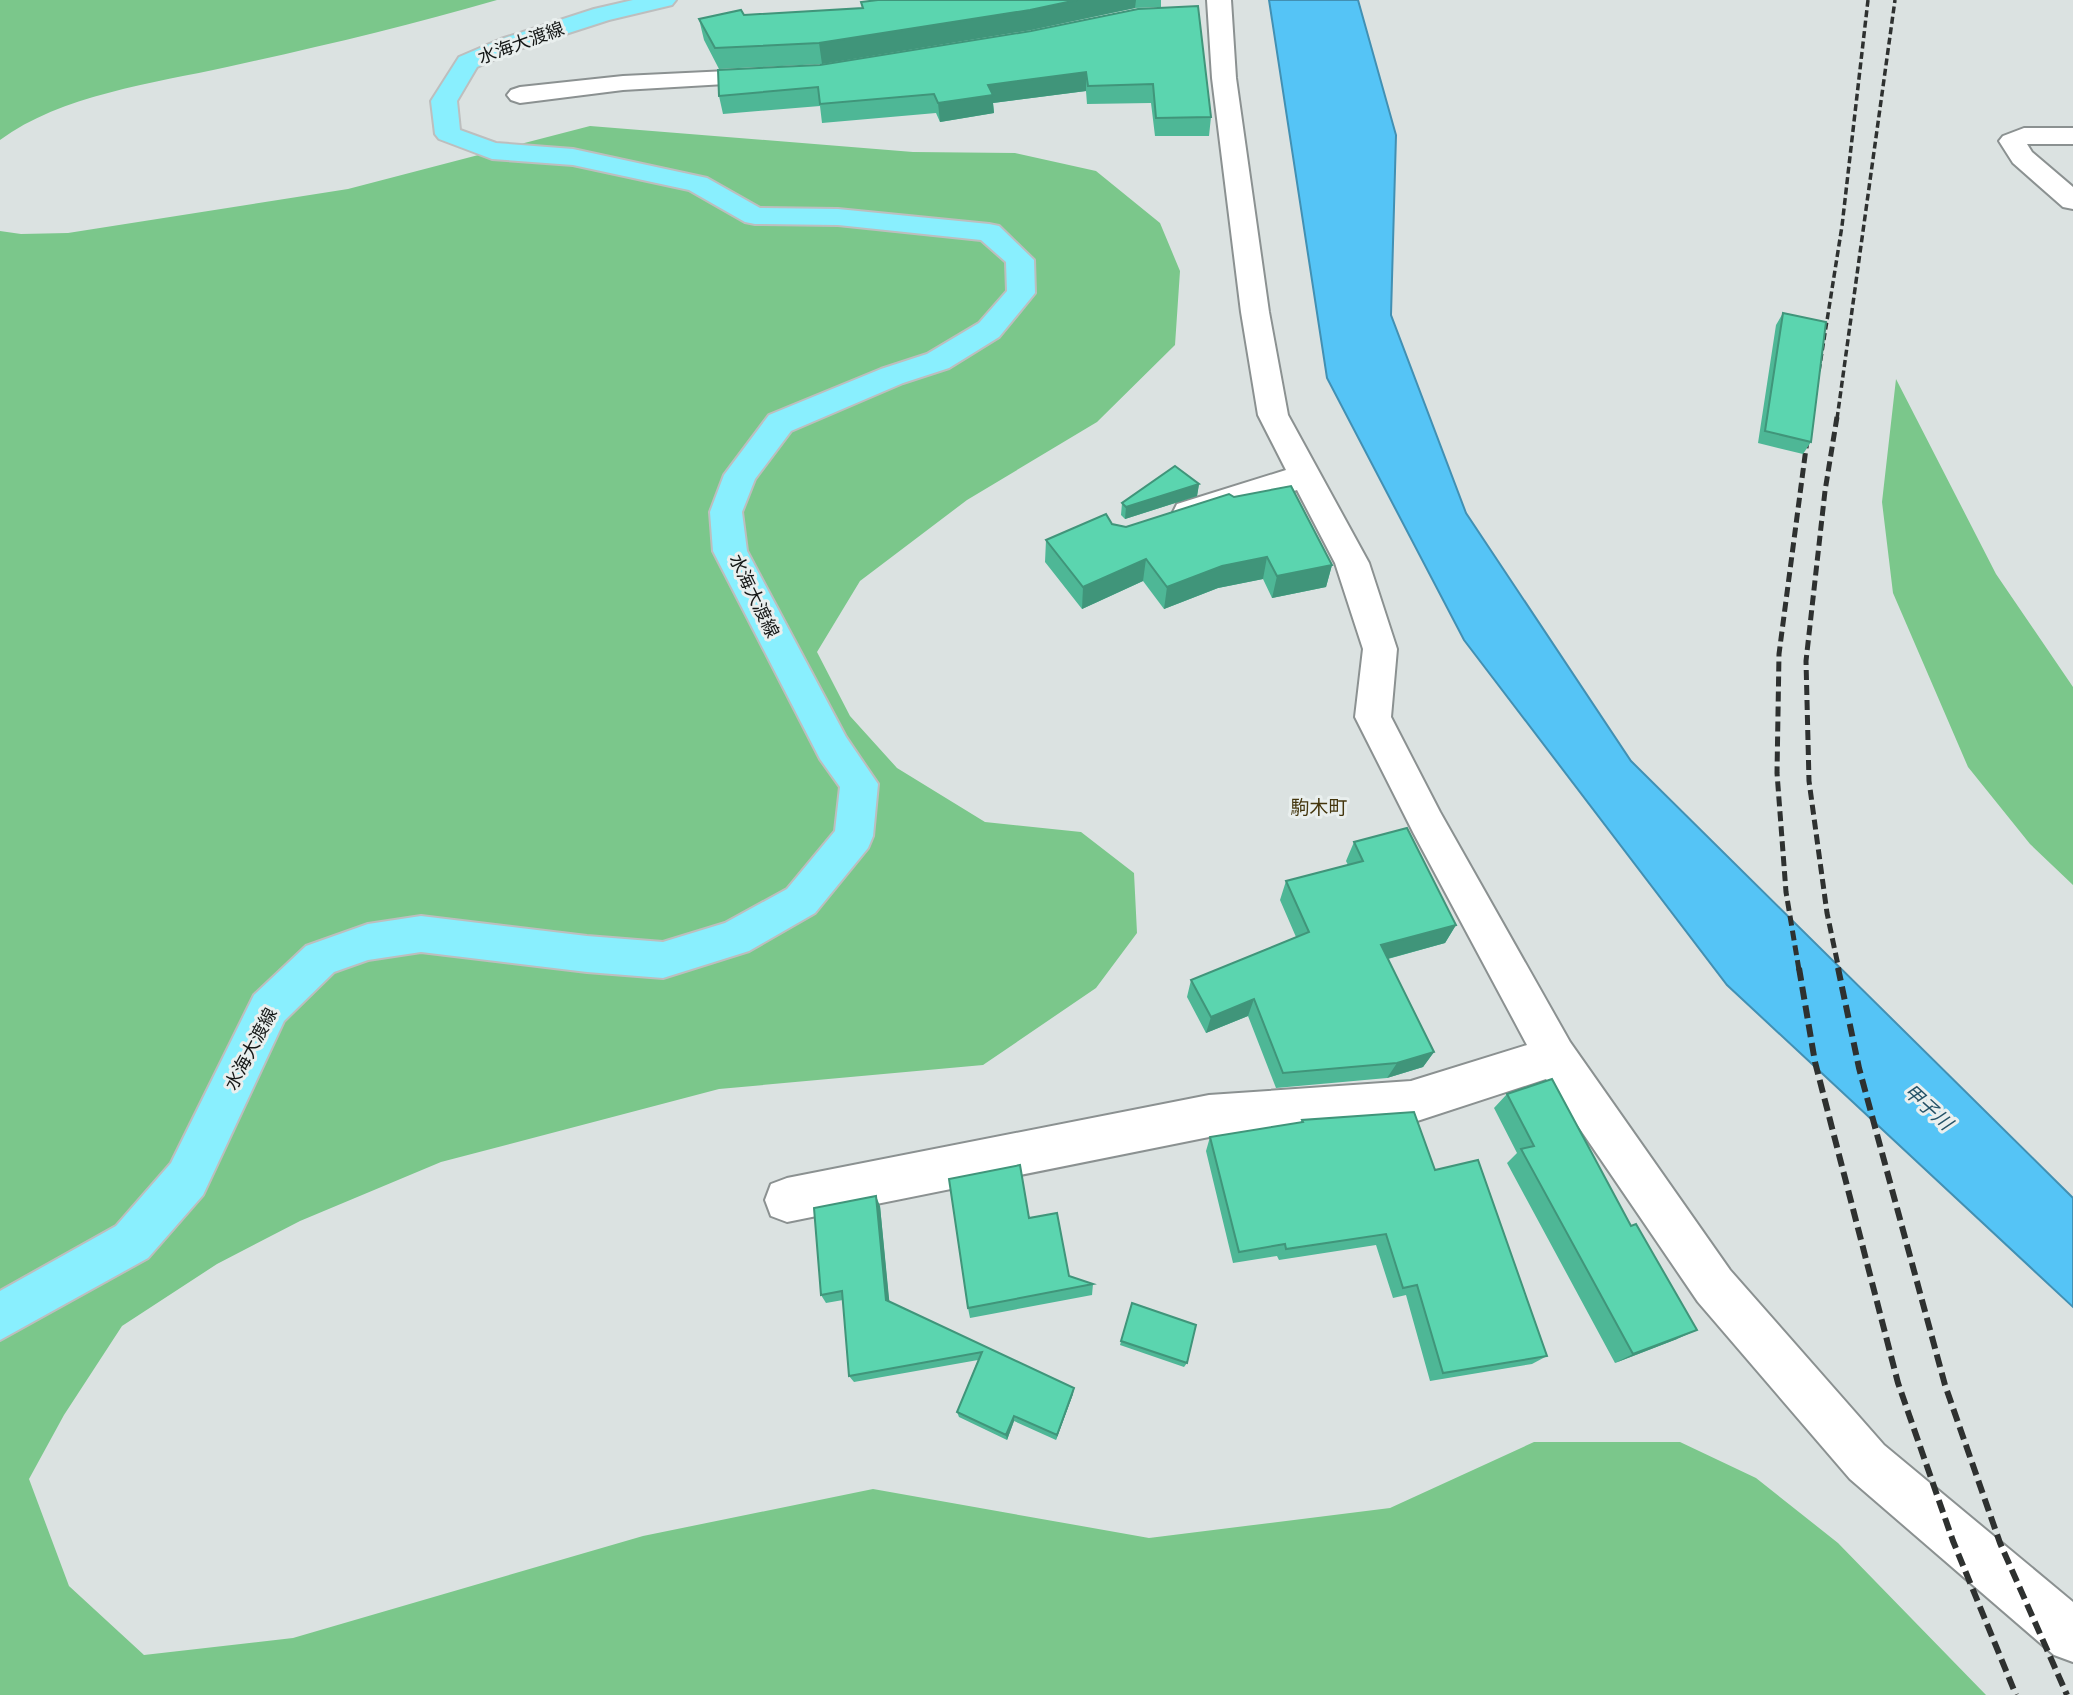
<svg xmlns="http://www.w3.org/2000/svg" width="2073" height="1695" viewBox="0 0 2073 1695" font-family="'Libre Baskerville','Noto Sans JP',serif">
  <rect width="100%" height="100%" fill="#dbe2e1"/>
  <path fill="#7bc78b" d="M0,0h497c-89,26 -179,47 -270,67 -73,16 -166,28 -227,73z
    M590,126l323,26 102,1 81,18 64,52 20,48 -5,74 -78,77 -130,78 -107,81 -43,71 33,64 47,52 88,54 96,10 53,41 3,60 -41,55 -113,77 -264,24 -278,73 -141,59 -83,43 -95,62 -58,89 -35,64 40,107 75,69 149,-17 350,-102 230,-47 276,49 241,-30 144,-66h146l76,36 82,65 148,152h-1986v-1464l21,3 47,-1 280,-44z
    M1896,379l100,195 77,113v198l-43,-41 -62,-77 -75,-174 -11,-91z"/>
  <path fill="#55c4f6" stroke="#4290b3" stroke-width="2" d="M1269,0h89l38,135 -5,180 75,198 165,248 442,437v109l-346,-322 -263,-345 -137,-262z"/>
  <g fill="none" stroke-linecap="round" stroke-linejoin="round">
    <g stroke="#8b9191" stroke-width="4">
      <path id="minor" d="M1207,0h24l5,78 33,234 19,103 81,148 28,86 -6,68 49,95 130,230 160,228 154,175 189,157v60l-19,-7 -204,-176 -152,-177 -152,-223 -135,44 -202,14 -422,85 -16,-6 -6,-16 6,-16 16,-6 422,-83 202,-14 116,-36 -113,-211 -59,-117 8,-68 -28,-86 -38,-73 -108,34 -12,-4 -4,-8 4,-8 109,-34 -28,-55 -17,-103 -29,-234z
        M770,69l9,2 3,5 -3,5 -156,9 -103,13 -9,-3 -4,-5 4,-5 9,-3 103,-11z
        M2024,128h49v16h-46l5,8 41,35v22l-10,-2 -50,-44 -14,-22 4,-5z"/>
    </g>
    <g stroke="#bdbebe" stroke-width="4">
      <path id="major" d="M633,0h43l-4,5 -63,15 -90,29 -42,18 -20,34 3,29 36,13 77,6 134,29 53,30 78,1 151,15 10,2 35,34 1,33 -36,44 -50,31 -46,15 -112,48 -36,48 -13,33 5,39 99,186 32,47 -5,52 -5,12 -53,65 -66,38 -86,27 -76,-6 -166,-20 -53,8 -34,12 -50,49 -81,174 -55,63 -148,82v-49l116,-65 55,-63 83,-168 52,-49 62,-22 53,-8 166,20 76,6 62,-19 62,-34 48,-58 5,-44 -20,-28 -107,-208 -3,-39 14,-37 45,-60 112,-46 46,-15 52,-31 28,-32 -1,-29 -25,-22 -143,-15 -83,-1 -10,-2 -56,-32 -116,-25 -81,-6 -53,-20 -4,-5 -4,-33 28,-44 42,-18 93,-30z"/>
    </g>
    <use href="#minor" fill="#fff" fill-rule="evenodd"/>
    <use href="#major" fill="#89effe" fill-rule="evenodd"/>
    <path stroke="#2e3130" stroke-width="3.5" stroke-dasharray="7 3.5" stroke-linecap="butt" d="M1819,371l23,-145 26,-226
      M1837,419l58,-419"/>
    <path stroke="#2e3130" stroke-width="5" stroke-dasharray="10 5" stroke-linecap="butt" d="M1837,417l-12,74 -19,170 3,120 18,132 12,57
      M1799,970l-13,-78 -9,-119 2,-119 29,-221"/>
    <path stroke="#2e3130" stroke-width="6" stroke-dasharray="13 6" stroke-linecap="butt" d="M1799,968l16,94 83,321 55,158 63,154
      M1838,968l21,100 86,317 55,158 67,152"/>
  </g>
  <path fill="#4eb796" d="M878,0h283v7l-26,1 -104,22 -209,34 -103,5 -15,-29 -5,-21 45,-4 118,-7 -1,-6z
    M1138,9l73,108 -2,19h-54l-4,-33 -64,1 -1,-13 -93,12 1,10 -54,9 -4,-9 -114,10 -2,-17 -97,8 -4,-18 101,-31 211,-34z
    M1783,313l28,129 -8,12 -45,-11 18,-118z
    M1199,484l-2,12 -72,23 -4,-4 1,-12z
    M1112,524l220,41 -6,22 -54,11 -9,-19 -45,9 -54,21 -21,-28 -61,28 -37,-47 1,-22z
    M1354,842l102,83 -11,18 -57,16 46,93 -11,15 -36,11 -111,10 -28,-72 -42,17 -19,-36 4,-17 105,-43 -16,-37 6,-19 62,-16 -2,-4z
    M1507,1094l170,245 -62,24 -108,-200 10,-10 -23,-45z
    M1302,1120l133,50 112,186 -15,8 -102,17 -24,-86 -13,3 -17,-53 -97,15 -2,-4 -44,7 -27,-112 4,-14 90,-14z
    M880,1206l9,96 184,92 -17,46 -42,-19 -7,19 -48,-23 -2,-5 21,-52 -124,22 -5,-6 -6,-76 -17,3 -5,-8z
    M1029,1218l40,58 24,8 -1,11 -122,23 -2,-10z
    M1132,1303l55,60 -3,4 -64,-22z"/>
  <path fill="#40957a" d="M1077,0h59l-1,8 -104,22 -209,34 -3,-21z
    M1086,72v19l-93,12 1,10 -54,9 -2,-19 50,-18z
    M1199,484l-2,12 -72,23 1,-12z
    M1267,557l-4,22 -45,9 -54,21 3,-22 55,-21z
    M1146,559l-3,22 -61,28 1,-22z
    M1332,565l-6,22 -54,11 5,-22z
    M1456,925l-11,18 -73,20 9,-18z
    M1254,999l-6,17 -42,17 5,-16z
    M1434,1052l-11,15 -36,11 10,-15z
    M876,1196l4,10 10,102 -4,-8z
    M1697,1330l-20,9 -62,24 18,-9z
    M1074,1388l-1,6 -17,46 1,-5z
    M1014,1416v5l-7,19 -1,-5z"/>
  <path fill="#5bd5af" stroke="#40957a" stroke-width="2" d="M878,0h199l-47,10 -211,33 -104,5 -16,-29 42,-9 3,5 119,-7 -2,-6z
    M1198,6l13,111 -55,1 -3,-34 -65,2 -2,-14 -98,13 5,10 -55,8 -4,-9 -114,10 -2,-17 -99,9 -1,-26 102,-5 211,-34 107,-22z
    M1783,313l43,9 -15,120 -46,-11z
    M1175,466l24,18 -73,23 -4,-4z
    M1291,486l41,79 -55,11 -10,-19 -45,9 -55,21 -21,-28 -63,28 -37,-47 60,-26 6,10 14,3 103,-33 5,3z
    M1407,828l49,97 -75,20 53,107 -37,11 -114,10 -29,-74 -43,18 -20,-37 118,-48 -23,-51 77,-20 -9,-19z
    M1552,1079l79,147 5,-2 61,106 -64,24 -112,-205 13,-3 -27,-52z
    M1414,1112l21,58 43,-10 69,196 -104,17 -26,-88 -14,3 -17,-54 -100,15 -1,-5 -46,8 -29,-115 93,-15 -1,-2z
    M1020,1165l9,53 28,-5 12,63 24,8 -125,24 -19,-129z
    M876,1196l10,104 188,88 -17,47 -43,-19 -8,19 -49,-23 25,-60 -133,24 -7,-85 -21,4 -7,-87z
    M1132,1303l64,22 -9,38 -66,-22z"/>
  <g text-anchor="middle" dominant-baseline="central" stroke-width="6" stroke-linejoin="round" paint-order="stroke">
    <g font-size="18" fill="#151817" stroke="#e9efee">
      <text transform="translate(521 43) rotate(-20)">水海大渡線</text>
      <text transform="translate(754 596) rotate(64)">水海大渡線</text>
      <text transform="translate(251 1049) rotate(-62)">水海大渡線</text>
    </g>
    <g font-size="19" fill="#44360d" stroke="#e9efee">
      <text x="1319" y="807">駒木町</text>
    </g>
    <g font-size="19" font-style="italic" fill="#255368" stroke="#e9efee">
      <text transform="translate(1928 1107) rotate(42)">甲子川</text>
    </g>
  </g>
</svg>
